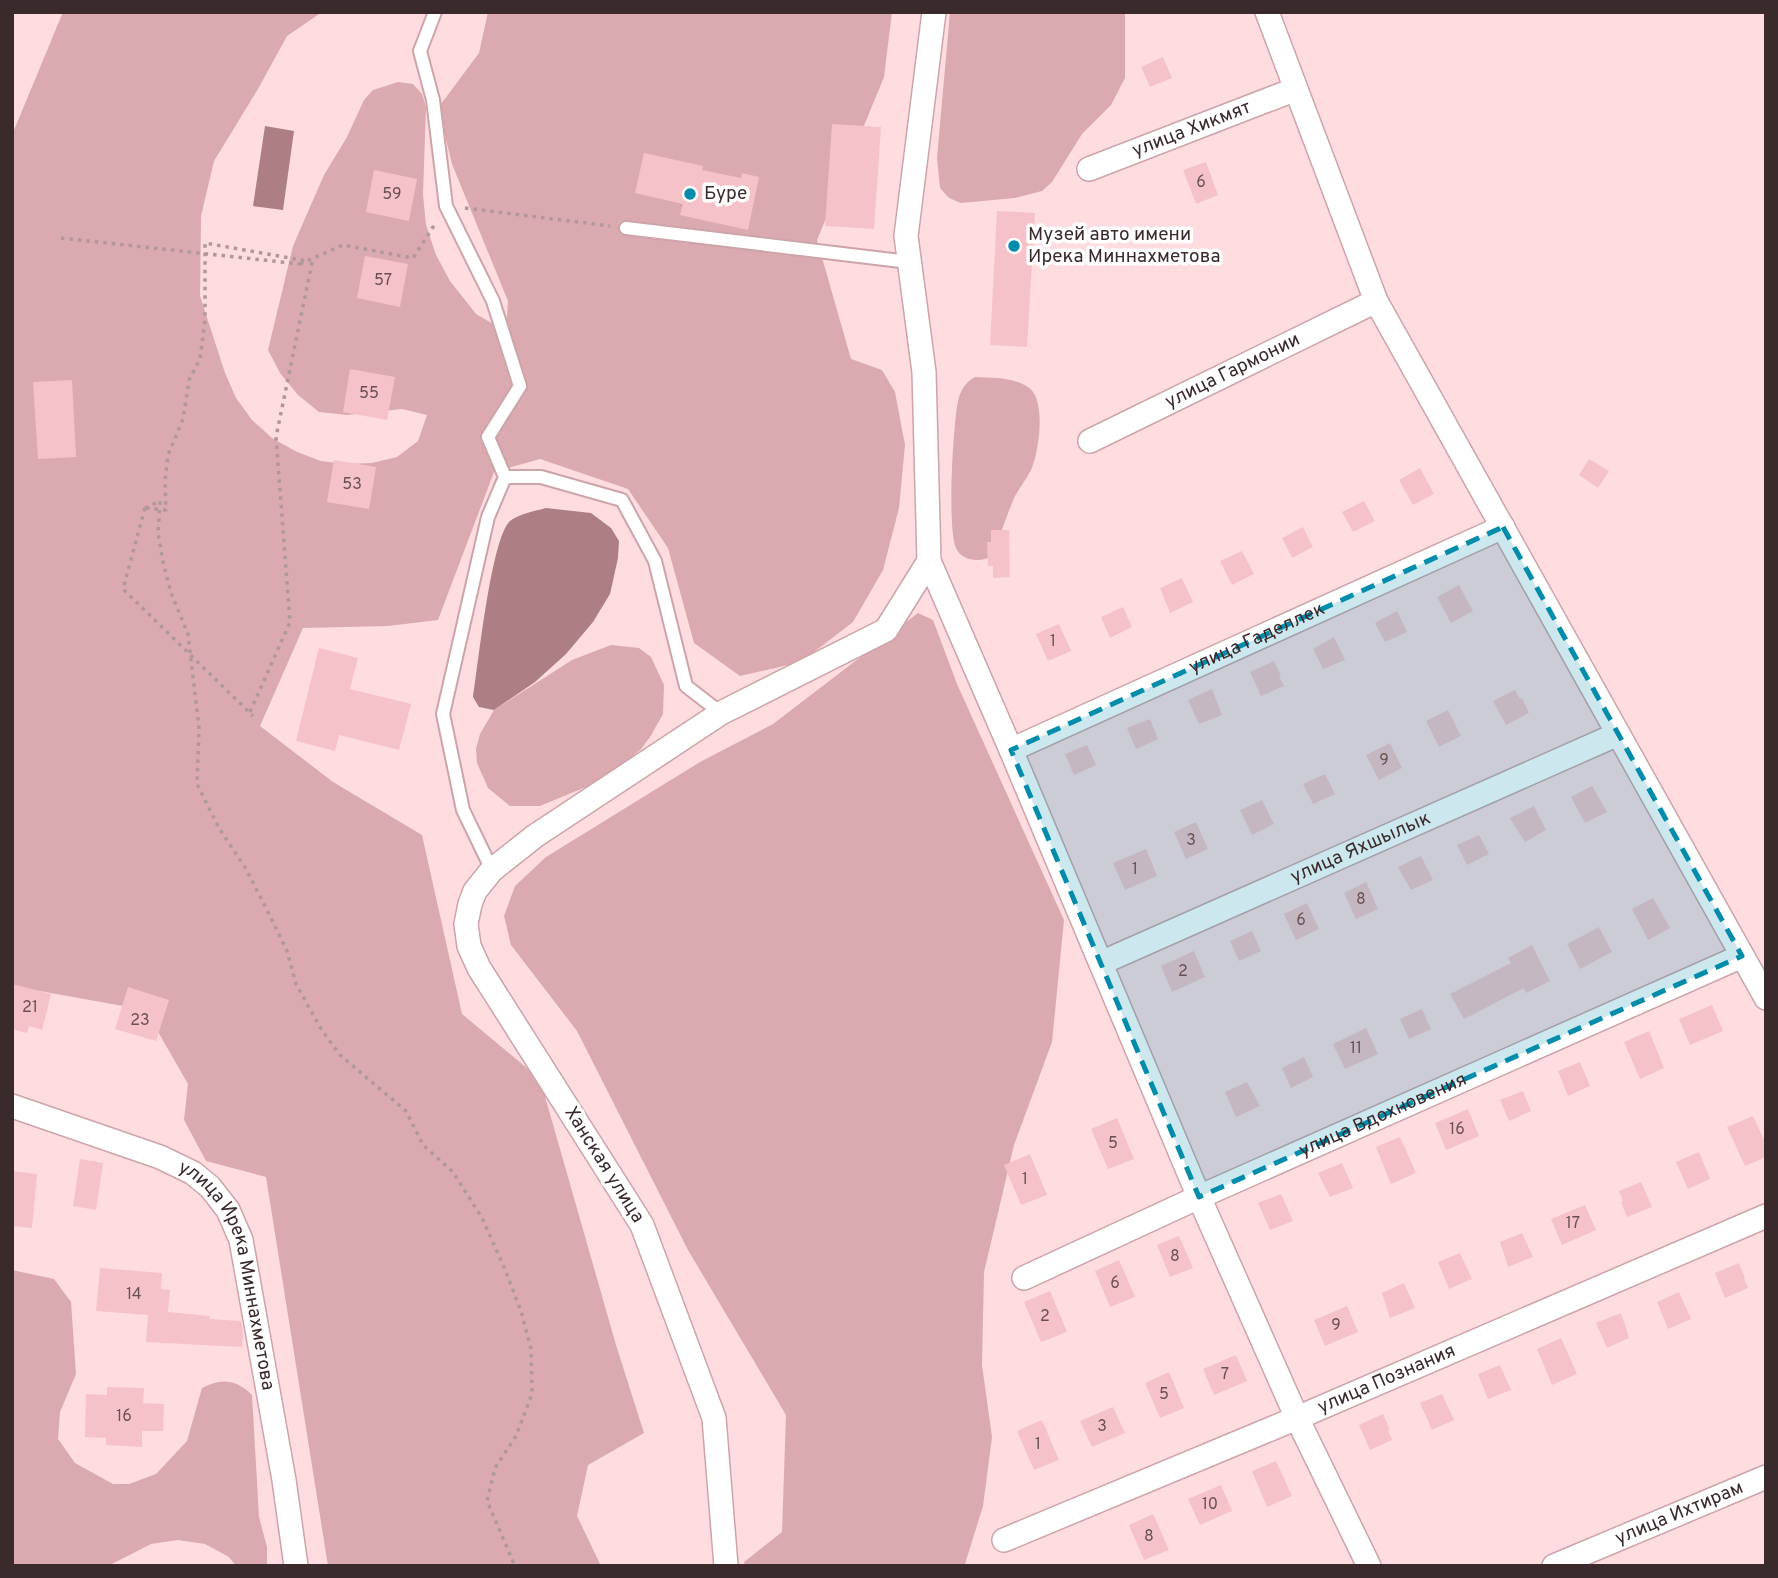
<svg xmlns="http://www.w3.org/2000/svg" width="1778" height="1578" viewBox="0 0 1778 1578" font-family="Overpass,sans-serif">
  <rect width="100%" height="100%" fill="#fedce0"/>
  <path fill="#dbaab0" d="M63,12h259l-35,24 -29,53 -44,72 -13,55 -1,80 25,77 11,25 16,22 20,18 25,14 24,9 24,3 27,-1 25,-6 21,-16 9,-26 -25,-6 -55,6 -28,-3 -21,-17 -18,-22 -12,-23 25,-104 31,-71 23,-38 17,-37 9,-10 25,-8 15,2 9,10 4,13 -3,88 3,30 10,30 14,26 26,33 24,14 7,-11 1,-16 -56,-137 -8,-33 -3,-27 38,-51 9,-41h404l-8,65 -67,163 34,119 31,11 13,22 10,53 -6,63 -16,62 -30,52 -52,40 -61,14 -46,-33 -26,-95 -40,-59 -88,-30 -46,13 -56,148 -50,6 -85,2 -43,98 73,56 89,53 40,179 78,65 76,266 28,88 -56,32 -11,51 24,50h-273l-62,-389 -60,-16 -22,-41 4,-36 -31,-54 -34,-24 -111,-20v-851z
    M950,12h175v66l-14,27 -29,29 -30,48 -10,9 -27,7 -54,5 -12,-5 -9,-10 -3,-30z
    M975,377c19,1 37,0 53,10 19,12 11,65 3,83 -5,10 -12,18 -17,28 -8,19 -14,38 -21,57 -10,8 -31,7 -37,-7 -9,-18 -3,-130 3,-151 3,-9 8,-16 16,-20z
    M918,613l15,7 24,64 107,236 -12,122 -38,103 -30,127 -2,93 10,72 -9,69 -18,58 1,2h-221l-1,-4 38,-30 4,-117 -98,-165 -111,-219 -66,-86 -7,-29 11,-30 31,-29 154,-95 73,-38z
    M611,645l28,3 12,9 13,28 -1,29 -13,23 -9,12 -23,20 -25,15 -53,22h-30l-22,-18 -11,-25 -1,-14 4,-15 14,-24 78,-50z
    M12,1270l42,9 17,23 5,72 -16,38 -2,27 17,24 38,21h16l27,-10 31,-33 15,-53c19,-10 34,-9 50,7l7,122 8,30v19h-31l-7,-9 -24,-13 -27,-4 -27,4 -43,22h-96z"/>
  <path fill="#ae7e85" d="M265,126l29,5 -11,79 -30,-4z
    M546,508l45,5 20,15 8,13 -1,17 -8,36 -17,28 -27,32 -31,28 -41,28 -15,-3 -6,-10c5,-30 18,-159 37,-176 9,-7 25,-10 36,-13z"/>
  <path fill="#f6c2c9" d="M1163,57l9,21 -22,9 -9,-20z
    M832,124l49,3 -7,102 -49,-3z
    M644,153l59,13 -1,4 39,8 1,-5 17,4 -11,53 -68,-15 3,-11 -48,-11z
    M1206,162l12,33 -22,9 -13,-34z
    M374,170l43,9 -8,42 -43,-9z
    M997,211l38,2 -8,134 -37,-2z
    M365,256l43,8 -8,43 -43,-9z
    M350,369l45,8 -8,43 -44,-8z
    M72,380l4,77 -38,2 -5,-77z
    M1589,459l20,12 -11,17 -19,-13z
    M334,460l42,7 -7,42 -42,-7z
    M1420,468l14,26 -21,11 -14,-25z
    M1364,501l11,20 -22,11 -11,-20z
    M1303,527l10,20 -21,11 -10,-20z
    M991,530h18l1,47 -17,1v-12h-5l-1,-24h4z
    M1242,551l12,23 -22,11 -12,-24z
    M1182,578l11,24 -23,11 -10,-25z
    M1459,585l14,26 -22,12 -14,-26z
    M1123,607l9,20 -22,11 -9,-21z
    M1397,611l10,21 -22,10 -10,-19z
    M1059,624l12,27 -23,10 -12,-27z
    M1334,637l11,23 -22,9 -10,-20z
    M319,648l39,10 -8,31 61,15 -12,46 -60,-15 -4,16 -39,-10z
    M1274,661l7,15 -2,1 5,9 -23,10 -11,-24z
    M1212,689l10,26 -23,9 -11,-24z
    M1515,690l5,9 2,-1 7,15 -23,12 -13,-24z
    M1448,710l13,26 -22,11 -13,-26z
    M1150,719l8,20 -22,10 -9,-21z
    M1390,743l12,25 -23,12 -13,-25z
    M1087,745l9,20 -22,10 -9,-21z
    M1325,774l10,20 -22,10 -10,-20z
    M1592,786l15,26 -22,11 -14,-26z
    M1262,800l12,24 -22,11 -12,-25z
    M1534,806l12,24 -21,12 -15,-24z
    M1196,822l12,27 -22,10 -12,-27z
    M1479,835l10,19 -22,11 -10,-20z
    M1146,849l11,27 -32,14 -12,-27z
    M1421,856l12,24 -22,10 -13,-23z
    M1366,882l12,27 -22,10 -12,-26z
    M1653,898l17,30 -22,12 -16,-31z
    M1307,903l12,26 -23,11 -12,-26z
    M1599,927l13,25 -32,17 -13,-25z
    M1252,931l9,20 -22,10 -9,-20z
    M1532,945l18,36 -24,12 -2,-5 -60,31 -14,-25 61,-31 -3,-5z
    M1194,951l11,26 -33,15 -11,-26z
    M12,984l39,10 -9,36 -13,-4 -2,7 -15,-4z
    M128,987l41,13 -13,41 -41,-12z
    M1712,1005l11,26 -33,14 -11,-26z
    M1422,1009l9,20 -22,10 -9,-20z
    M1366,1028l12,26 -33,15 -12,-25z
    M1649,1031l15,37 -24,11 -16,-37z
    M1304,1057l9,20 -22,11 -9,-20z
    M1580,1062l10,24 -22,10 -10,-25z
    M1247,1082l13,24 -24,11 -11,-25z
    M1523,1091l8,20 -22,10 -9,-21z
    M1468,1109l11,27 -33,14 -11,-27z
    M1753,1116l13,28v13l-21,9 -18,-39z
    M1117,1118l17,41 -26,10 -17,-40z
    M1400,1137l16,36 -25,11 -15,-37z
    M1699,1152l11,27 -22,10 -12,-27z
    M1030,1154l17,41 -26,10 -17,-40z
    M80,1159l23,4 -7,47 -23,-4z
    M1342,1163l11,25 -23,9 -12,-24z
    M12,1171l25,3 -5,54 -20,-2z
    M1641,1182l11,25 -25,10 -6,-15 2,-1 -4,-10z
    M1281,1194l12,27 -23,9 -12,-27z
    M1585,1205l11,25 -34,15 -11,-26z
    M1522,1233l11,24 -25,10 -8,-25z
    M1179,1236l14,32 -23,9 -13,-32z
    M1460,1253l12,26 -23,10 -11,-27z
    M1119,1260l16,37 -25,10 -15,-36z
    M1739,1263l6,15 -1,1 4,9 -23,10 -10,-25z
    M100,1268l62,5 -1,16 9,1 -2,22 42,4 -1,3 32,2 2,11 -1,15 -96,-5 2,-27 -52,-4z
    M1404,1283l11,25 -25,10 -8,-25z
    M1050,1291l17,41 -26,10 -17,-40z
    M1679,1292l12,27 -23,10 -11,-27z
    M1347,1306l11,26 -33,14 -11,-26z
    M1621,1313l8,25 -22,10 -11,-25z
    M1561,1338l16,36 -25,11 -15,-36z
    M1236,1355l11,26 -33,14 -11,-26z
    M1500,1365l11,25 -23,9 -10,-25z
    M1169,1372l15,36 -24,10 -15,-35z
    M107,1387l37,1 -1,15 21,1 -1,27h-21v16l-36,-2v-7l-21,-1 1,-43 21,1z
    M1442,1394l12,26 -22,10 -12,-27z
    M1113,1407l12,26 -33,14 -12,-26z
    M1383,1414l7,16h-2l4,10 -22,10 -11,-25z
    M1042,1420l17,40 -25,10 -17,-39z
    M1276,1461l16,35 -25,11 -15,-36z
    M1221,1485l11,26 -32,14 -12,-26z
    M1153,1514l16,36 -25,10 -15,-35z"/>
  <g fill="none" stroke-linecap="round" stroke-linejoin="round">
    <g stroke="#cca4a9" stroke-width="16">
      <path id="lane" d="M435,12l-15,39 13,49 13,106 47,95 27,85 -32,51 17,40
        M626,228l283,34
        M492,870l-29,-60 -20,-96 45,-197 17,-40h36l81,23 33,61 31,125 35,27"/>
    </g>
    <g stroke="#cca4a9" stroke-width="26">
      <g id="street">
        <path d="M1267,12l109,289 390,697"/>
        <path id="s1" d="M1089,169l207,-80"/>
        <path id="s2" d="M1090,441l286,-140"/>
        <path d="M929,561l82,189 188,447 98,221 72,148"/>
        <path id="s3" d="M1011,750l492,-223"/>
        <path id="s4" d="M1101,963l517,-229"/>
        <path id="s5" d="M12,1106l148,51 33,16 17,14 18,23 13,30 43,240 12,86"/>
        <path id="s6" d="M1024,1278l175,-81 543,-241"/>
        <path id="s7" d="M1004,1540l293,-122 469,-202"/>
        <path d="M726,1566l-12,-148 -72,-193 -163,-257 -10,-22 -3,-22 4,-20 5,-13 17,-21 43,-34 186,-123 165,-83 43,-69 -5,-189 -18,-136 28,-224"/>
        <path id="s8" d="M1554,1566l212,-89"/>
      </g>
    </g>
    <path stroke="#b2979a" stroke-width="3.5" stroke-dasharray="3.5 5" stroke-linecap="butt" d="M465,208l145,18
      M300,264l43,-19 70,13 22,-34
      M145,508l15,-7 -2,32 5,29 8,31 17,41 11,94 -2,56 22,44 27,41 22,43 19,39 9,33 25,45 19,26 66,56 17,34 30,27 29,46 22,49 17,44 10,38 1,45 -16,42 -21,32 -8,33 28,65
      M145,508l-22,81 130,127
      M146,508l20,2 -1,-29 3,-26 15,-36 6,-39 11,-21 5,-39v-77l102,18
      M250,712l40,-90 -14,-185 37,-179"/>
    <use href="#lane" stroke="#fff" stroke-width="12"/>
    <use href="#street" stroke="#fff" stroke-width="23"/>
    <path stroke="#b2979a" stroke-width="3.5" stroke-dasharray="3.5 5" stroke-linecap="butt" d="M61,238l239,26"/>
  </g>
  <path fill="#008caa" fill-opacity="0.2" stroke="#008caa" stroke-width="5" stroke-dasharray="14 9" stroke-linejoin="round" d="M1503,527l239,429 -543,241 -188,-447z"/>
  <g fill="#008caa" stroke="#fff" stroke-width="2.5">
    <circle cx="690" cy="194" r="7"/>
    <circle cx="1014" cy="246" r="7"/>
  </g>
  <g text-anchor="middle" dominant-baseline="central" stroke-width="7" stroke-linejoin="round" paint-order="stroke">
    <g font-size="16" fill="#695053">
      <text x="1201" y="183">6</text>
      <text x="392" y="195">59</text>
      <text x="383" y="281">57</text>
      <text x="369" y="394">55</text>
      <text x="352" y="485">53</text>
      <text x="1053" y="642">1</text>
      <text x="1384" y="761">9</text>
      <text x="1191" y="841">3</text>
      <text x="1135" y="870">1</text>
      <text x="1361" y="900">8</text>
      <text x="1301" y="921">6</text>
      <text x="1183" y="972">2</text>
      <text x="30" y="1008">21</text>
      <text x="140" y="1021">23</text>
      <text x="1356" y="1049">11</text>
      <text x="1457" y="1130">16</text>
      <text x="1113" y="1144">5</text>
      <text x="1025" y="1180">1</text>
      <text x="1573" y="1224">17</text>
      <text x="1175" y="1257">8</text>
      <text x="1115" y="1284">6</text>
      <text x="134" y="1295">14</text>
      <text x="1045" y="1317">2</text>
      <text x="1336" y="1326">9</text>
      <text x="1225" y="1375">7</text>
      <text x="1164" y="1395">5</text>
      <text x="124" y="1417">16</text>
      <text x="1102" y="1427">3</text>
      <text x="1038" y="1445">1</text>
      <text x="1210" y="1505">10</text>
      <text x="1149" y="1537">8</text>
    </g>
    <g font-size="19" fill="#3a2a2c" stroke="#fff">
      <text stroke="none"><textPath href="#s1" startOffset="110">улица Хикмят</textPath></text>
      <text stroke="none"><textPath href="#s2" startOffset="159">улица Гармонии</textPath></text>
      <text stroke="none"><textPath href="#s3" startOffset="270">улица Гаделлек</textPath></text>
      <text stroke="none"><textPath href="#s4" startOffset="284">улица Яхшылык</textPath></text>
      <text stroke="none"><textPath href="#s6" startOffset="394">улица Вдохновения</textPath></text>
      <text transform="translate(604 1165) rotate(58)">Ханская улица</text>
      <text stroke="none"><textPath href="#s5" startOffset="304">улица Ирека Миннахметова</textPath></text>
      <text stroke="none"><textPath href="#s7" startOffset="415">улица Познания</textPath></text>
      <text stroke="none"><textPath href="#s8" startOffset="136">улица Ихтирам</textPath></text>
    </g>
    <g font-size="19" fill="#3a2a2c" stroke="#fff" text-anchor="start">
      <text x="704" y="194">Буре</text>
      <text x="1028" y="235">Музей авто имени<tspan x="1028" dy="22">Ирека Миннахметова</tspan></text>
    </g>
  </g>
  <rect width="1778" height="1578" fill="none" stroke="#3a2a2c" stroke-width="28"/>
</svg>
